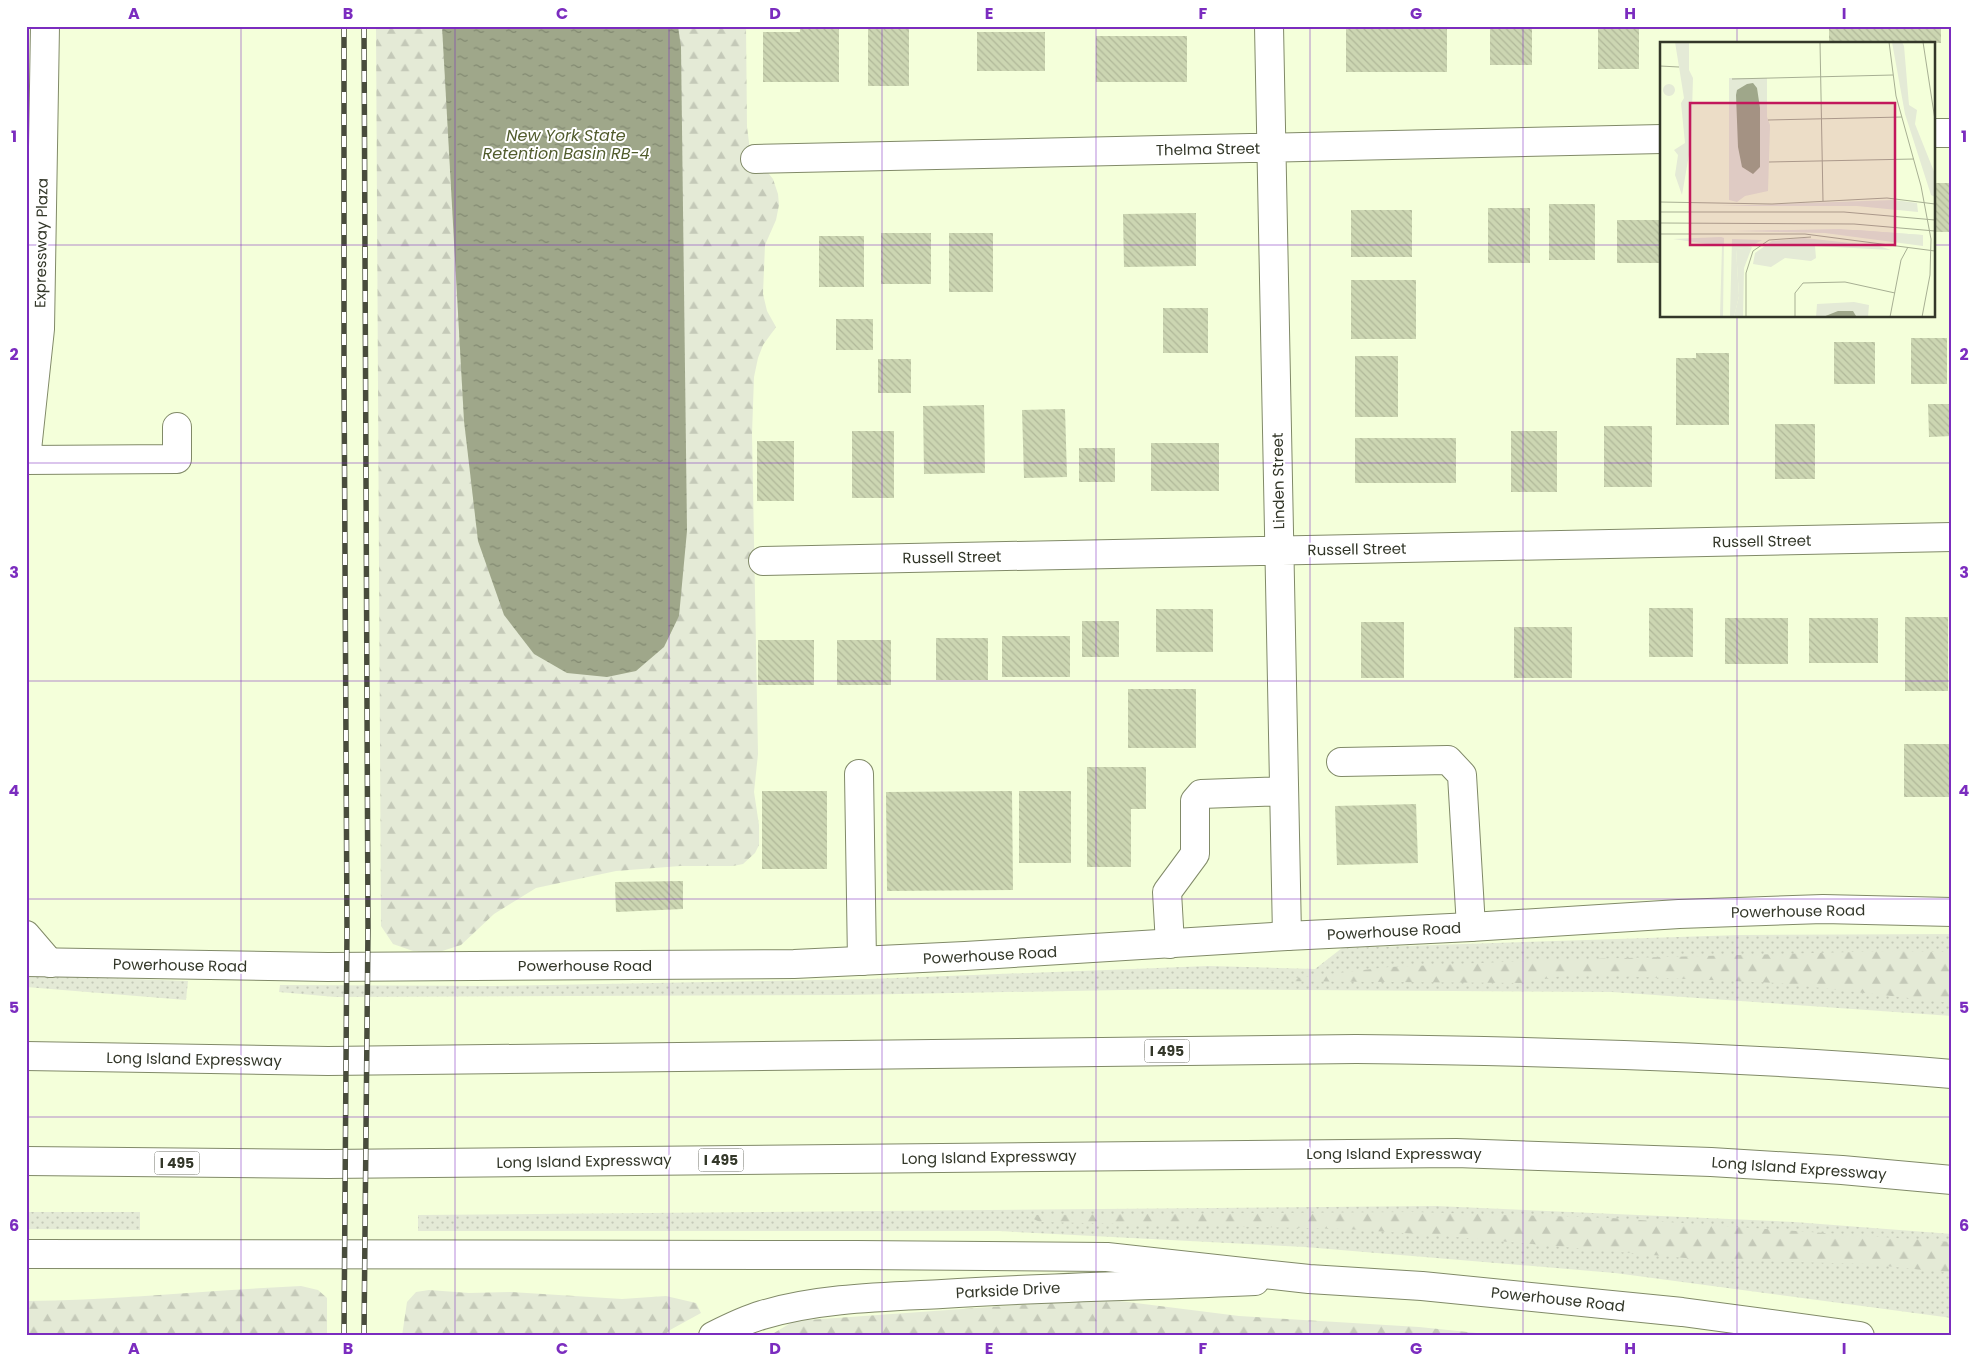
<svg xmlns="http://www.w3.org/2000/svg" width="1978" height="1362" viewBox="0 0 1978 1362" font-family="Poppins,sans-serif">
  <defs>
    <pattern id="grass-dots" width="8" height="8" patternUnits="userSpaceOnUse" patternTransform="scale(1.25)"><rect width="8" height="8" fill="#e4ead6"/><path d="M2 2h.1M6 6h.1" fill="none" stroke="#c4c9b8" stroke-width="1.8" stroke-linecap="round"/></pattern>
    <pattern id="forest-firs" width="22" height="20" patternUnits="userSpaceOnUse" patternTransform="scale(1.25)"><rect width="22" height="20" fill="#e4ead6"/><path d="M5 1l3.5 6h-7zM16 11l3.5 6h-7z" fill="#c4c9b8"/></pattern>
    <pattern id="water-ripples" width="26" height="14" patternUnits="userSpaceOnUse" patternTransform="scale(1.25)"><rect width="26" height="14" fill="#9fa78a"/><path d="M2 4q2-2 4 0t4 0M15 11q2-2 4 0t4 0" fill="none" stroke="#828971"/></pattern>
    <pattern id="building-back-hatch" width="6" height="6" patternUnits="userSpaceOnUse" patternTransform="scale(1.25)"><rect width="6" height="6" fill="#ccd6b2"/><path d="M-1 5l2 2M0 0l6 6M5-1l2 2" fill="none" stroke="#b0b899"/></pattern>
  </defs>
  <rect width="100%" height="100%" fill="#f4ffda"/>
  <path fill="url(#grass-dots)" d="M1952,934v82l-340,-24 -437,-3 -328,6 -512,2 -56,-5 1,-7 214,1 376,-7 339,-13 106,3 27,-21 398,-13z
    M26,975l162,6 -2,19 -160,-13z
    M1436,1206l358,16 158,12v84l-337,-45 -310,-26 -306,-16h-581v-16z
    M26,1212h114v18l-114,-1z"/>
  <path fill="url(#forest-firs)" d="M376,26h370l1,101 3,23 23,29 5,15 1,11 -3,15 -11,25 -2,49 4,17 9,16 -13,18 -5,13 -4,19 -2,57 6,320 -4,38 5,33v20l-4,8 -12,11 -10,2h-53l-64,5 -80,17 -42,26 -33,31 -25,8 -23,-2 -20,-7 -12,-18z
    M1888,951l64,1v51l-174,-20 -206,-9 -50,9 -252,-2 119,-14 162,-7z
    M1416,1212l195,6 341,24v31l-85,-9 -171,-5 -251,-23 -98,-7 -307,-7 -15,-7z
    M301,1286l17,4 9,8v38h-301v-35c92,-1 184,-11 275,-15z
    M429,1290l40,3 42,-1 111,7 44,-3 30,7 5,10 -31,17 -6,6h-262l5,-34 9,-10z
    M1104,1299l135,17 180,11 87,9h-737l25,-15z"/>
  <path fill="url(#water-ripples)" d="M442,26h236l3,21 6,484 -8,85 -15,31 -28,24 -29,6 -40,-4 -33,-19 -30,-39 -26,-74 -14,-120z"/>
  <path fill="url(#building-back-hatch)" d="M800,26h39v56h-76v-50h37z
    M868,26h41v60h-41z
    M1346,26h101v46h-101z
    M1490,26h42v39h-42z
    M1598,26h41v43h-41z
    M1829,26h112v17l-112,1z
    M977,32h68v39h-68z
    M1096,36h91v46h-91z
    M1934,183h18v49h-18z
    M1549,204h46v56h-46z
    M1488,208h42v55h-42z
    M1351,210h61v47h-61z
    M1196,213v53l-72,1 -1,-53z
    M1617,220h45v43h-45z
    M881,233h50v51h-50z
    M949,233h44v59h-44z
    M819,236h45v51h-45z
    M1351,280h65v59h-65z
    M1163,308h45v45h-45z
    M836,319h37v31h-37z
    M1911,338h36v46h-36z
    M1834,342h41v42h-41z
    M1696,353h33v72h-53v-67h20z
    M1355,356h43v61h-43z
    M878,359h33v34h-33z
    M1928,404h24v32l-23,1z
    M984,405l1,68 -61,1 -1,-68z
    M1065,409l2,68 -43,1 -2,-68z
    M1775,424h40v55h-40z
    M1604,426h48v61h-48z
    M852,431h42v67h-42z
    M1511,431h46v61h-46z
    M1355,438h101v45h-101z
    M757,441h37v60h-37z
    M1151,443h68v48h-68z
    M1079,448h36v34h-36z
    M1649,608h44v49h-44z
    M1156,609h57v43h-57z
    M1905,617h43v74h-43z
    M1725,618h63v46h-63z
    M1809,618h69v45h-69z
    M1082,621h37v36h-37z
    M1361,622h43v56h-43z
    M1514,627h58v51h-58z
    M1002,636h68v41h-68z
    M936,638h52v42h-52z
    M758,640h56v45h-56z
    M837,640h54v45h-54z
    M1128,689h68v59h-68z
    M1904,744h48v53h-48z
    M1087,767h59v42h-15v58h-44z
    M762,791h65v78h-65z
    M1012,791l1,99 -126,1 -1,-99z
    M1019,791h52v72h-52z
    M1416,804l2,59 -81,2 -2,-59z
    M683,881v28l-67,3 -1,-30z"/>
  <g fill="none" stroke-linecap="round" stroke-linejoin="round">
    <g stroke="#818a68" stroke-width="30">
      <path id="minor" d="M1269,26l18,910
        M1934,133h18
        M755,159l907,-20
        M26,459l14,-130 5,-303
        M26,460l151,-1v-32
        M763,561l1189,-24
        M1341,762l107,-2 14,15 9,152
        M859,774l3,187
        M26,935l24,28
        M1170,944l-3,-52 28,-38v-53l6,-7 83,-3
        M713,1336c16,-8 32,-16 49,-21 57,-17 120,-18 180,-21 104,-7 209,-8 313,-13"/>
    </g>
    <g stroke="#818a68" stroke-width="30">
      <path id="major" d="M26,962l302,5 466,-3 171,-8 322,-20 184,-9 208,-13 144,-5 129,3
        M26,1254l831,1 250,2 202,22 113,7 260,26 178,24"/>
    </g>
    <g stroke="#818a68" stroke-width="30">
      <path id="highway" d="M26,1056l302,5 1028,-12c199,2 398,8 596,25
        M26,1161l302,3 1128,-11 255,9 131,8 110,10"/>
    </g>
    <use href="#minor" stroke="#fff" stroke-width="28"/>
    <use href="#major" stroke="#fff" stroke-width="28"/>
    <use href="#highway" stroke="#fff" stroke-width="28"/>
    <g stroke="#484c3c" stroke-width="5.5">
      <path id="rail" d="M344,26v348l3,554 -3,408
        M364,1336l4,-409 -4,-901"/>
    </g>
    <use href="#rail" stroke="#fff" stroke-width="4" stroke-dasharray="11" stroke-linecap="butt"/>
  </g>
  <path fill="none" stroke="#7b2cbf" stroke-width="1" stroke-opacity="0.55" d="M241,26v1310M455,26v1310M669,26v1310M882,26v1310M1096,26v1310M1310,26v1310M1523,26v1310M1737,26v18M26,245h1636M1934,245h18M1737,316v1020M26,463h1926M26,681h1926M26,899h1926M26,1117h1926"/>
  <g text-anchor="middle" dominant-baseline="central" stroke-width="4" stroke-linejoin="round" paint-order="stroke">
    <g fill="#fff" stroke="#707369" stroke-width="1">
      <rect x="1144.5" y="1039.5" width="45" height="23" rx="4"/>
      <rect x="698.5" y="1148.5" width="45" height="23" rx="4"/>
      <rect x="154.5" y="1151.5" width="45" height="23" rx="4"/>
    </g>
    <g font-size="14" font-weight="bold" fill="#333729">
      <text x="1167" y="1051">I 495</text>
      <text x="721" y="1160">I 495</text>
      <text x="177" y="1163">I 495</text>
    </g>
    <g font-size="15" fill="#333729" stroke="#fff">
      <text transform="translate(1208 149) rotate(-1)">Thelma Street</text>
      <text transform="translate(41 243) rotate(-89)">Expressway Plaza</text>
      <text transform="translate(1278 481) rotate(-91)">Linden Street</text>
      <text transform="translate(1762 541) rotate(-1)">Russell Street</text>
      <text transform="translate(1357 549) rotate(-1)">Russell Street</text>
      <text transform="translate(952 557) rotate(-1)">Russell Street</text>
      <text transform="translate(1798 911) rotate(-1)">Powerhouse Road</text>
      <text transform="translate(1394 931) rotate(-3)">Powerhouse Road</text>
      <text transform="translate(990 955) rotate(-3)">Powerhouse Road</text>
      <text transform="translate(180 965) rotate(1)">Powerhouse Road</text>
      <text x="585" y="965">Powerhouse Road</text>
      <text transform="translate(194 1059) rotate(1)">Long Island Expressway</text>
      <text x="1394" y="1153">Long Island Expressway</text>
      <text transform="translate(989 1157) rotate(-1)">Long Island Expressway</text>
      <text transform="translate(584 1161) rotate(-1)">Long Island Expressway</text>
      <text transform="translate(1799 1168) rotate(4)">Long Island Expressway</text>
      <text transform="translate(1008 1290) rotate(-3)">Parkside Drive</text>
      <text transform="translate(1558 1299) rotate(6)">Powerhouse Road</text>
    </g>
    <g font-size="16" font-style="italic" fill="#515c2d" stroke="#fff">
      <text x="566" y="135">New York State<tspan x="566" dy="18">Retention Basin RB-4</tspan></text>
    </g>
  </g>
  <g transform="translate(1660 42)">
    <rect width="275" height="275" fill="#f4ffda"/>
    <path d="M234,158l23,3 1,9 -61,-6h-138zM179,187l84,6v11l-98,-13 -92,-2z" fill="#e4ead6"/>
    <path d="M15,0h14v28l4,8 -2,65 -9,52 -7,-20 3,-20 -4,-5 11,-7 -4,-40 3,-5zM232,0h10l2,4 5,59 8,5 -2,14 20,50v23l-4,-2 -26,-81zM69,36h38v39l3,8 -2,66 -23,5 -8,6 -8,-2zM3 48a6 6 0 1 1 12 0a6 6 0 1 1-12 0ZM238,160l15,2 4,7 -43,-5 -53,-1zM136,188h61l65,5 -6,4zM61,195l3,1 -1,79h-3l2,-71 -49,-7zM144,196l75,8 12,4 -76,-4 1,12 -5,3 -26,-3 -14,9 -18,-3 2,-11 17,-12zM72,197l30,1 -14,8 -12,1 3,47 -5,21h-4zM194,260l15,3 -1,12h-52l1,-13z" fill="#e4ead6"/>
    <path d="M92,205l-8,21 -1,49h-9l5,-21 -3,-47z" fill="#e4ead6"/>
    <path d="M87,42l6,-1 4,5 3,20v59l-7,7 -11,-7 -4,-20 -2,-52 1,-5zM178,269h15l3,5 -33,1z" fill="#9fa78a"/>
    <path fill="none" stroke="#a7af93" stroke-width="1" d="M160,0l3,159M229,0l7,54 25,90 10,53 -1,36 -8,42M263,0l12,78M0,24l19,1M72,37l161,-4M108,78l134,-3M109,120l145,-3M0,160l112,2 115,-6 48,6M0,170h184l91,8M0,181l194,1 81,7M0,192h145l130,17M86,275v-44l7,-22 16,-11 42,-3M135,275v-24l8,-10 42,-1 50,11M230,275l11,-57 7,-13"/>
    <path fill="#c2185b" fill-opacity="0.15" stroke="#c2185b" stroke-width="2.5" d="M30,61h205v142h-205z"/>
    <rect width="275" height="275" fill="none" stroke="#333729" stroke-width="2.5"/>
  </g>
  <rect width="1978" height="1362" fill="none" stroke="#ffffff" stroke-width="55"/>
  <rect x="28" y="28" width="1922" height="1306" fill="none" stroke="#7b2cbf" stroke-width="2"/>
  <g font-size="16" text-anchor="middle" font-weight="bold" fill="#7b2cbf">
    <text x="134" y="19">A</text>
    <text x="348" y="19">B</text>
    <text x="562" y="19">C</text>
    <text x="775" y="19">D</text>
    <text x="989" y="19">E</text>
    <text x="1203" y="19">F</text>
    <text x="1416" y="19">G</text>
    <text x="1630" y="19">H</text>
    <text x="1844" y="19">I</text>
    <text x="14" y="142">1</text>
    <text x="1964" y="142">1</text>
    <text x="14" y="360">2</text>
    <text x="1964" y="360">2</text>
    <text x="14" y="578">3</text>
    <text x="1964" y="578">3</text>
    <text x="14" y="796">4</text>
    <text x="1964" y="796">4</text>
    <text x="14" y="1013">5</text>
    <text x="1964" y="1013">5</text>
    <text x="14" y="1231">6</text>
    <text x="1964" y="1231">6</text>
    <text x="134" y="1354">A</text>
    <text x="348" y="1354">B</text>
    <text x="562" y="1354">C</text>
    <text x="775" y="1354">D</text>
    <text x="989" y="1354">E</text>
    <text x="1203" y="1354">F</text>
    <text x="1416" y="1354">G</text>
    <text x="1630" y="1354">H</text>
    <text x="1844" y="1354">I</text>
  </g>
</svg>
